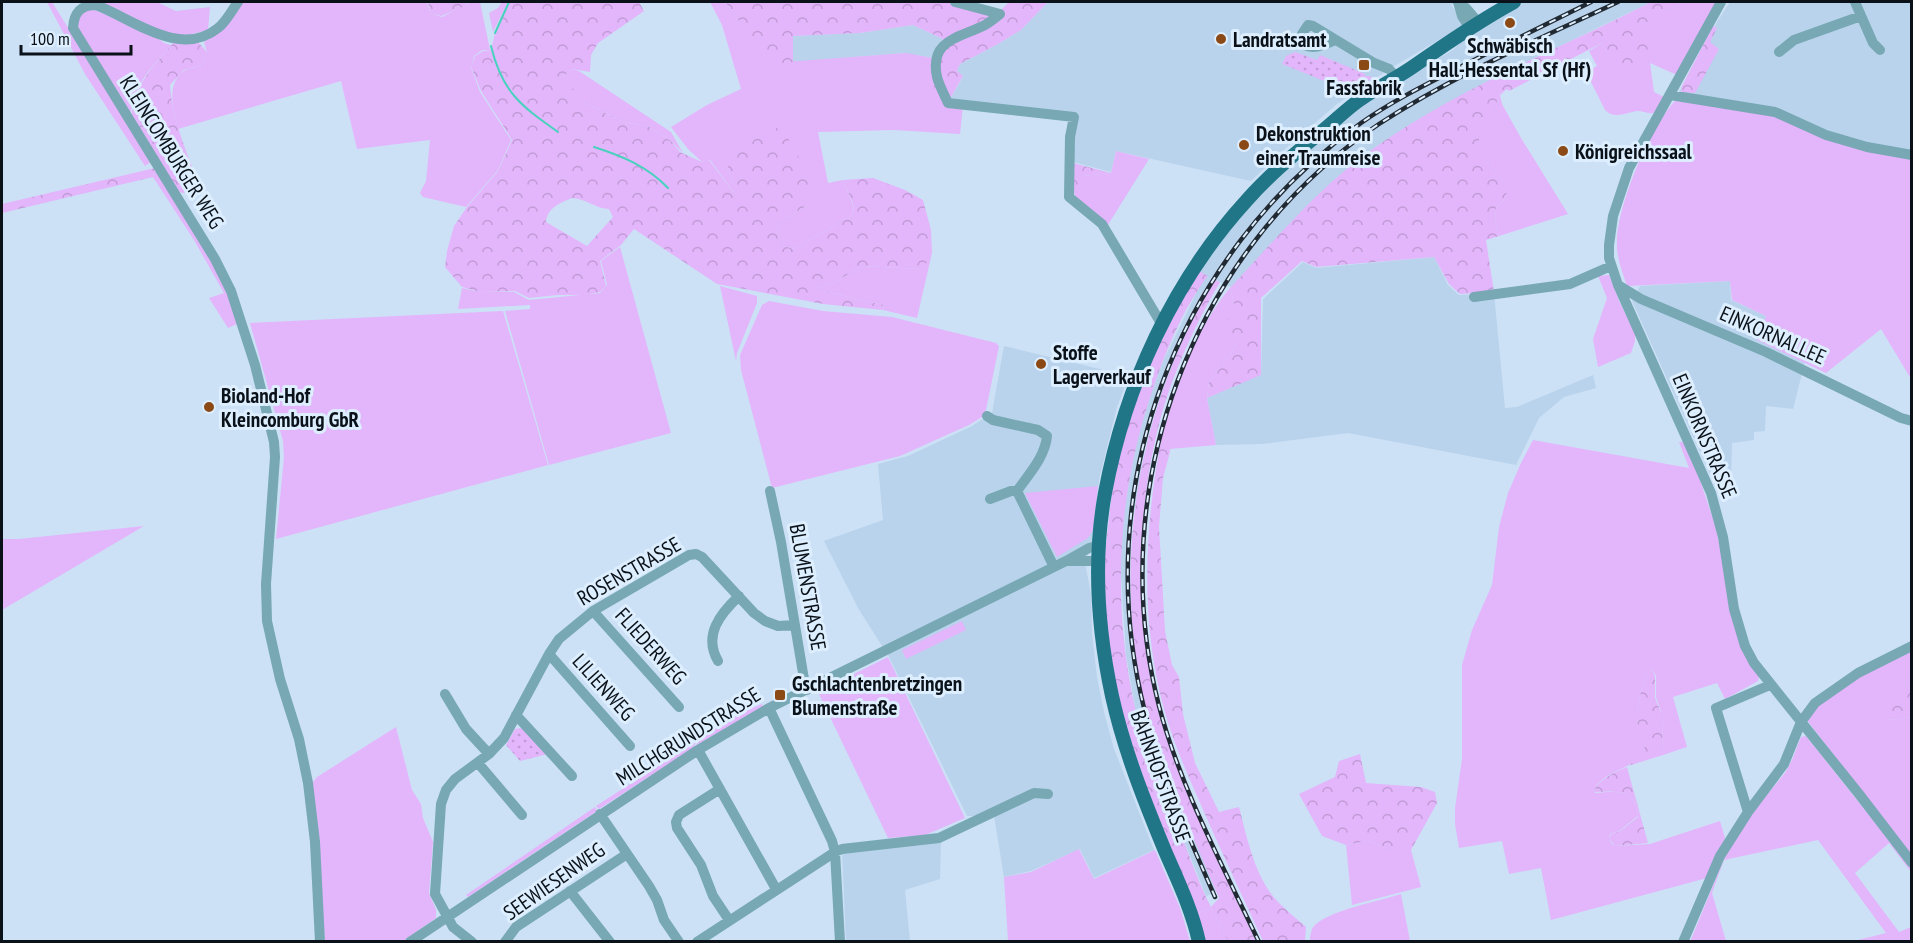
<svg xmlns="http://www.w3.org/2000/svg" width="1913" height="943" viewBox="0 0 1913 943" font-family="'PT Sans Narrow',sans-serif">
  <defs>
    <pattern id="forest-crowns" width="20" height="18" patternUnits="userSpaceOnUse" patternTransform="scale(1.5)"><rect width="20" height="18" fill="#e3b5fb"/><path d="M2 6a3 3 0 1 1 6 0M12 15a3 3 0 1 1 6 0" fill="none" stroke="#c19bd6"/></pattern>
    <pattern id="park-dots" width="8" height="8" patternUnits="userSpaceOnUse" patternTransform="scale(1.5)"><rect width="8" height="8" fill="#e3b5fb"/><path d="M2 2h.1M6 6h.1" fill="none" stroke="#c19bd6" stroke-width="1.8" stroke-linecap="round"/></pattern>
  </defs>
  <rect width="100%" height="100%" fill="#cce1f6"/>
  <path fill="#b9d3ec" d="M1048,2h408l-5,3 15,19 -75,44 -54,36 -52,45 -34,32 -135,-30 -5,21 -38,-10 1,-25 5,-22 -129,-16 13,-22 -6,-6 3,-7 38,-20 23,-14z
    M1521,2h130l-153,74 -58,31 -71,45 -33,27 -32,31 -73,77 -16,-7 -58,126 -12,41 -13,77 -2,36 5,94 11,55 12,41 59,142 -11,4 -58,-143 -12,-40 -10,-58 -6,-94 2,-39 14,-78 12,-43 15,-40 36,-74 8,-11 -10,-6 46,-58 44,-45 58,-51 53,-35 55,-31 21,-20z
    M1730,2h181v152l-233,-60 39,-72z
    M913,25l30,14 -6,7 -4,12 -28,-5 -112,9v-26l67,-3z
    M1434,257l14,28 11,10 35,-2 11,115 12,-1 76,-32 3,13 -32,9 -25,21 -23,47 -168,-32 -86,11 -46,1 -9,-47 54,-24 2,-75 40,-37 13,6z
    M1730,281l1,19 35,16 -9,24 48,22 -12,47 -27,-3 -1,25 -11,1v8l-22,3 -1,40 -9,18 -90,-200 8,-15z
    M1004,346l125,30 -12,31 -18,73 -7,62 -7,21 6,31 1,40 5,43 7,35 10,37 40,101 -60,28 -14,-29 -49,22 -27,6 -10,-61h-27l-78,-159 -31,-49 -34,-67 59,-21 -5,-56 30,-8 64,-30 20,-13z
    M941,842l-1,37 -35,11 5,51h-64l-4,-90z"/>
  <path fill="#e3b5fb" d="M47,2h5l99,160 -6,4 -60,-92z
    M95,2h62l19,9 34,-4 -2,23 -28,7 -18,-6z
    M242,2h185l3,11 12,4 29,-15h9l10,48h-8l-8,6 -3,12 9,24 31,48 -13,30 -32,37 -43,-10 -3,-4 6,-12 4,-41 -73,9 -16,-68 -163,48c-4,-20 -13,-44 6,-58 5,-3 13,-4 18,-6l5,-13 -3,-10 18,-12z
    M502,2h6l-15,30 -4,-19 9,-5z
    M710,2h15l46,61 135,-10 27,5 9,35 21,13 -3,28 -66,-4 -76,2 10,51 15,-3c4,12 11,23 11,34l-60,35 -11,-3 -6,-14 2,-9 27,-17 -79,-37 8,16v9l-25,-34 -8,2 -14,-13 -17,-22 36,-22 34,-16 -19,-64z
    M1683,2h35l-41,73 -27,-12 4,29 10,5c-3,5 -6,15 -11,16 -5,1 -11,-2 -15,-2 -12,1 -23,9 -33,-1l-19,-38 11,-6 -8,-15 13,-8 17,29 16,-44z
    M87,7l64,26 13,10 7,2c-22,26 -37,38 -41,74l-52,-86 -1,-14z
    M572,69l7,2 92,61 12,21 -12,-12 -23,-15 -25,-4 -38,-19 -23,-25z
    M1500,95l2,9 19,34 47,76 -69,22 -4,-14 1,-14 8,-8 4,-14 -22,-25h-18z
    M1675,101l85,10 55,21 96,23v224l-30,-50 -55,44 -69,-33 9,-24 -34,-16 -2,-19 -103,5c-5,-15 -11,-29 -10,-45 1,-37 33,-114 58,-140z
    M1116,151l33,8 -43,69 -30,-30 -3,-8 10,-14 28,-3z
    M155,168l68,113 14,43 -9,4 -19,-30 15,-5 -30,-53 -41,-63z
    M620,247l51,186 -122,32 -44,-154 25,-2v-4l-72,4 4,-21 18,4h34l15,8 71,-7 7,-8 -6,-24z
    M932,253l-15,65 -34,-8 1,-5 -62,-14 -3,-4 15,-4 27,-17 61,3z
    M1609,275l11,28 15,30v8l-4,12 -33,14 -5,-28 14,-41 -9,-22z
    M720,286l37,10v7l-20,50 -1,8z
    M1230,288l5,20 2,37 -28,37 -2,16 9,47 -46,4v-8l-8,-6c16,-51 33,-106 68,-147z
    M769,301l54,10 69,6 104,26 3,3 -13,64 -4,7 -13,8 -69,31 -128,32 -31,-118 -1,-15 22,-50z
    M503,311l45,154 -272,74 8,-82 -1,-16 -33,-118z
    M1533,440l156,28 -10,-26h4l13,26 19,57 7,31 8,51 30,66 -2,8 -33,18 -8,-16 -44,14 14,50 -24,8 -1,-40 -6,-18v-22l-5,-6 -4,3c-4,14 -11,31 -10,46 0,12 13,24 5,35 -12,18 -38,17 -48,37l1,3c23,-2 40,-4 43,23l-19,15 -9,3c-1,6 -1,8 5,12l35,-2 70,-23 5,17 -18,40 -156,42 -10,-52 -32,6 -7,-33 -43,7 -4,-24v-16l7,-49v-94l10,-35 20,-45 7,-58 9,-34 13,-30z
    M1098,486l-5,44 -5,8 -31,19 -32,-64z
    M144,526l-142,84v-71h17z
    M962,621l4,9 -60,29 -4,-9z
    M1911,651v26l-28,31 6,12 22,-3v138l-108,-140 57,-39z
    M888,657l77,161 -40,17 -37,3 -70,-146z
    M762,704l1,3 -68,39c15,-19 44,-33 67,-42z
    M396,727l16,63 9,14 2,14 10,24 -4,51 7,17v8l-33,23h-78l-13,-158 5,-6z
    M1806,736l105,132v4l-22,-29 -34,30 44,59 12,-5v14h-57l32,-8 -68,-93 -94,20 -12,33 14,48 -36,1 34,-83 24,-41 37,-45 7,-13 9,-23z
    M697,741l-5,8 -93,60 -3,-3z
    M595,807l2,4 -129,86 -2,-2z
    M1368,841l26,9h17l10,37 -69,18 -6,-60z
    M1079,849l15,30 61,-29 25,58 10,33h-182l-4,-64 27,-5z
    M1401,894l9,47h-100c0,-6 1,-13 6,-17 16,-14 63,-23 85,-30z
    M1211,908l17,33h-23l-9,-27z"/>
  <path fill="url(#forest-crowns)" fill-rule="evenodd" d="M428,2h41l-8,6 -20,8 -11,-3z
    M508,2h131l5,9 -46,32 -7,12 -1,17 -18,-3 -9,8 22,26 38,19 25,4 23,15 9,11 22,10 7,-2 25,33 1,-8 -8,-16 9,-22 45,-21 29,51v15l-4,14 -27,17 -2,9 6,14 11,3 60,-35c1,-11 -7,-22 -11,-34l30,-2 32,12 18,10 8,30 1,23 -9,16 -62,-3 -27,17 -15,4 3,4 62,14 -1,5 -60,-6 -106,-20 -83,-55 -13,16 -21,16 6,25 -6,6 -16,3h-26l-29,3 -14,-7 -35,1 -18,-5 -17,-20 2,-16 7,-25 13,-19 31,-36 14,-31 -31,-49 -10,-24 4,-11 8,-5 8,-1 5,-21zM572,198c16,1 24,11 37,11l4,8 -26,29 -41,-24c1,-14 14,-19 26,-24z
    M725,2h229l41,14 14,-14h39l-27,28 -23,14 -38,20 -3,7 6,5 -13,23 -8,-6 -8,8 -1,-43 10,-19 -30,-14 -53,8 -67,3v26l-22,2z
    M1651,2h32l-47,26 14,14 1,12 -32,19 -17,-30 -93,48 -2,-2 -7,6 -31,66h17l23,26 -5,13 -8,8 -1,14 4,14 -13,4 8,52 -34,2 -11,-10 -15,-27 -118,10 -14,-6 -41,37v77l-54,23 2,-16 28,-37 -14,-20 12,-17 -5,-20c44,-47 87,-99 140,-137 86,-62 187,-101 281,-149z
    M1713,26l4,2 -7,14 9,7 -24,44 -14,-1 1,-6z
    M174,42h24l9,10 -5,13 -18,5 -14,15c3,37 17,69 31,103l-18,5 -6,-2 -46,-72c5,-37 19,-49 43,-77z
    M1073,163l38,10 -28,3v12l-10,2z
    M155,168l-2,9 -151,36v-9z
    M1197,270l11,6c-23,29 -42,74 -54,110 -37,105 -43,218 -18,326 10,42 27,81 44,120 10,25 19,52 31,75l8,-9c-15,-35 -30,-70 -44,-105 -11,-28 -23,-56 -30,-86 -29,-125 -14,-259 42,-376 9,-17 17,-35 28,-51l5,2c-28,48 -52,101 -64,155 -20,86 -21,184 1,270 22,82 64,158 99,234h-28l-17,-33 -15,6 -48,-111 -32,-108 -11,-74v-68l7,-61 6,-36 12,-42 23,-61z
    M1162,435l8,6v11l-7,26 -4,49 6,104 7,34 7,12 4,37 12,49 24,49 20,-5c8,31 16,71 39,95 9,9 19,17 28,25l-1,14h-42c-22,-48 -45,-96 -66,-145 -11,-25 -22,-50 -30,-77 -28,-92 -23,-191 -5,-284z
    M1651,669l4,6v23l7,17 1,40 -35,11c30,-23 10,-21 9,-48 -1,-15 6,-32 10,-46z
    M1911,677v40l-22,3 -7,-12z
    M1360,754l6,29 55,4 14,5 2,11 -26,47h-17l-26,-9 -22,4 -24,-9 -23,-42 36,-17 4,-16z
    M1627,767l21,76 -33,3 -6,-7 2,-5 9,-3 18,-14c-2,-28 -21,-26 -43,-25l-1,-2c7,-12 21,-18 33,-23z"/>
  <path fill="url(#park-dots)" d="M1295,52l22,8 3,-5 45,19v2l9,1 -22,15 -70,-28 4,-8z
    M521,728l9,4 18,22 -28,7 -14,-16 9,-16z"/>
  <g fill="none" stroke-linecap="round" stroke-linejoin="round">
    <path stroke="#48d2bd" stroke-width="2" d="M495,33l14,-31
      M491,46c11,46 30,60 67,86
      M594,147c28,9 53,19 74,41"/>
    <path stroke="#77a8b4" stroke-width="10" d="M238,2c-6,8 -12,20 -20,26 -38,31 -85,-9 -122,-23 -16,0 -22,8 -23,23l142,231 16,32 24,74 19,77 1,15 -9,127 1,37 13,58 19,60 9,44 7,59 5,100
      M955,2l45,12c-5,4 -10,8 -15,11 -25,13 -56,14 -48,52 2,8 7,17 11,26l126,14 -4,20 -1,60 33,27 60,101
      M1458,2l4,14 7,11
      M1721,2l-92,166 -16,48 -4,29v13l9,27 93,208 12,44 11,72 11,37 9,17 105,131 53,69
      M1855,2l18,41 7,7
      M1458,3l8,5 12,14
      M1336,40c-11,4 -21,10 -32,5l-2,-11 6,-9 5,1 61,37 15,6 7,8
      M1779,52l15,-12 67,-24
      M1670,95l105,17 51,23 41,12 45,8
      M1618,285l23,14 125,53 135,66 11,3
      M1474,297l96,-13 41,-18
      M987,416l6,4 45,10 9,6c-2,21 -18,38 -30,55l37,76
      M770,491l11,51 23,137 3,11
      M990,499l21,-8h6
      M1067,561h32
      M593,611l86,96
      M549,654l81,92
      M718,661c-15,-26 2,-47 21,-65
      M445,694l21,35 23,25
      M769,708l63,133 3,11 5,90
      M516,715l56,61
      M698,750l78,139
      M478,763l44,52
      M720,789l-41,26 -3,7 1,6 24,37 12,31 16,24
      M1748,812l-32,-104 54,-23
      M600,814l49,72 8,14 7,20 15,22
      M570,891l40,51
      M410,942l288,-192 71,-42 297,-147 23,-13 11,-3
      M472,942l-19,-15 -18,-33 6,-90 5,-14 9,-11 34,-25 15,-16 45,-84 10,-15 34,-28 96,-56 7,-1 6,3 52,56 11,8 13,5 17,-1
      M505,942l11,-15 111,-73
      M697,942l138,-90 7,-3 97,-11 95,-45 14,1
      M1683,942l37,-86 28,-44 36,-48 17,-42 14,-19 43,-30 54,-27"/>
    <path stroke="#207687" stroke-width="14" d="M1199,942c-7,-32 -21,-61 -34,-91 -21,-51 -41,-101 -53,-155 -14,-65 -19,-137 -7,-203 20,-107 68,-212 142,-293 24,-27 51,-49 79,-72 12,-10 23,-21 35,-29 17,-12 36,-21 53,-33 33,-23 65,-45 100,-64"/>
    <g stroke="#212a33" stroke-width="4.5">
      <path id="rail" d="M1215,897c-26,-60 -54,-121 -70,-185 -57,-223 30,-455 216,-589 34,-24 72,-42 109,-61 40,-20 81,-40 121,-60
        M1259,942c-36,-76 -79,-155 -100,-236 -56,-218 33,-457 220,-582 75,-49 158,-84 239,-122"/>
    </g>
    <use href="#rail" stroke="#def" stroke-width="2" stroke-dasharray="7" stroke-linecap="butt"/>
  </g>
  <g fill="#8b4916" stroke="#def" stroke-width="2">
    <circle cx="1510" cy="23" r="6"/>
    <circle cx="1221" cy="39" r="6"/>
    <rect x="1358" y="59" width="12" height="12" rx="3"/>
    <circle cx="1244" cy="145" r="6"/>
    <circle cx="1563" cy="151" r="6"/>
    <circle cx="1041" cy="364" r="6"/>
    <circle cx="209" cy="407" r="6"/>
    <rect x="774" y="689" width="12" height="12" rx="3"/>
  </g>
  <g text-anchor="middle" dominant-baseline="central" stroke-width="6" stroke-linejoin="round" paint-order="stroke">
    <g font-size="21" font-weight="bold" fill="#0a1118" stroke="#def" text-anchor="start">
      <text x="1233" y="39">Landratsamt</text>
      <text x="1510" y="45" text-anchor="middle">Schwäbisch<tspan x="1510" dy="24">Hall-Hessental Sf (Hf)</tspan></text>
      <text x="1364" y="87" text-anchor="middle">Fassfabrik</text>
      <text x="1256" y="133">Dekonstruktion<tspan x="1256" dy="24">einer Traumreise</tspan></text>
      <text x="1575" y="151">Königreichssaal</text>
      <text x="1053" y="352">Stoffe<tspan x="1053" dy="24">Lagerverkauf</tspan></text>
      <text x="221" y="395">Bioland-Hof<tspan x="221" dy="24">Kleincomburg GbR</tspan></text>
      <text x="792" y="683">Gschlachtenbretzingen<tspan x="792" dy="24">Blumenstraße</tspan></text>
    </g>
    <g font-size="21" fill="#0a1118" stroke="#def">
      <text transform="translate(172 152) rotate(58)">KLEINCOMBURGER WEG</text>
      <text transform="translate(1773 335) rotate(24)">EINKORNALLEE</text>
      <text transform="translate(1705 436) rotate(67)">EINKORNSTRASSE</text>
      <text transform="translate(629 571) rotate(-30)">ROSENSTRASSE</text>
      <text transform="translate(808 587) rotate(80)">BLUMENSTRASSE</text>
      <text transform="translate(651 646) rotate(48)">FLIEDERWEG</text>
      <text transform="translate(604 687) rotate(48)">LILIENWEG</text>
      <text transform="translate(688 736) rotate(-32)">MILCHGRUNDSTRASSE</text>
      <text transform="translate(1161 776) rotate(70)">BAHNHOFSTRASSE</text>
      <text transform="translate(554 881) rotate(-35)">SEEWIESENWEG</text>
    </g>
  </g>
  <rect width="1913" height="943" fill="none" stroke="#0a1118" stroke-width="6"/>
  <path d="M21 45v9h110v-9" fill="none" stroke="#0a1118" stroke-width="3"/>
  <text x="30" y="45" font-size="18" fill="#0a1118" stroke="#ddeeff" stroke-width="4.5" paint-order="stroke">100 m</text>
</svg>
